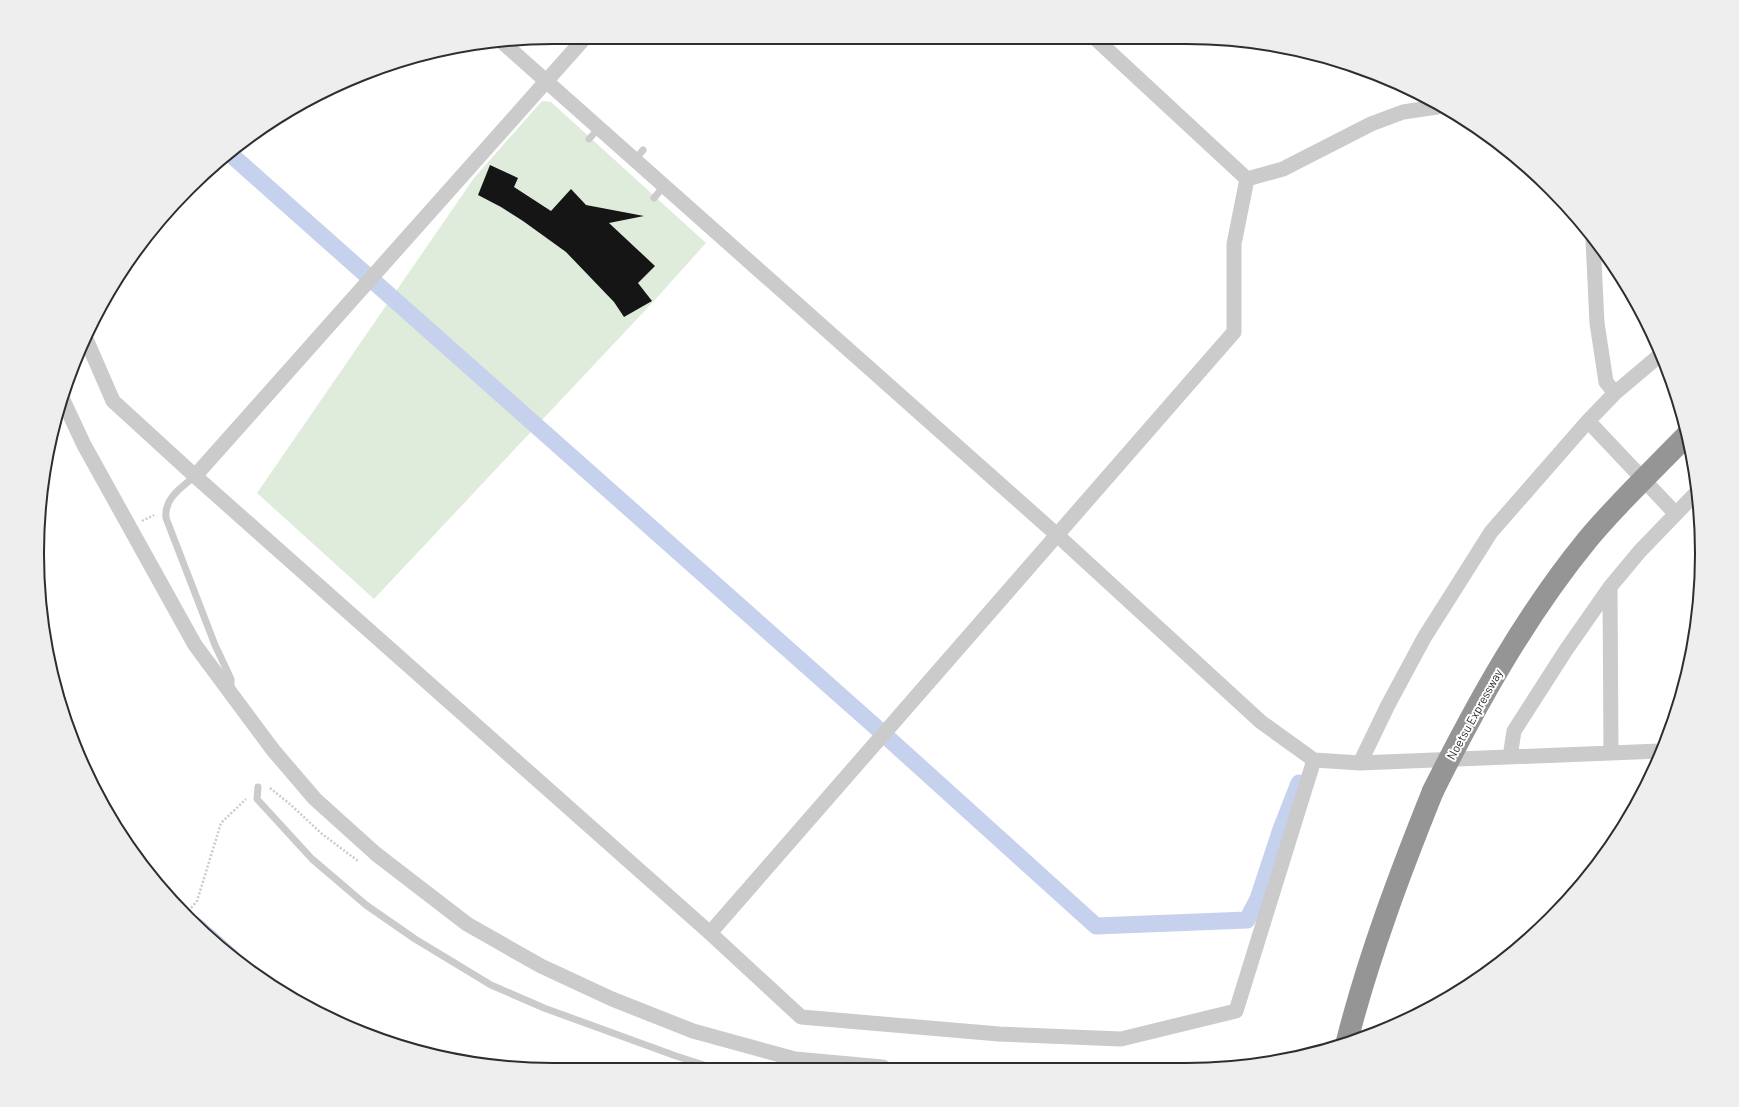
<svg xmlns="http://www.w3.org/2000/svg" width="1739" height="1107" viewBox="0 0 1739 1107" font-family="Barlow,sans-serif">
  <rect width="100%" height="100%" fill="#fff"/>
  <path fill="#dfecdb" d="M542,101l9,1 155,141 -53,59 -279,297 -117,-106 217,-315z"/>
  <path fill="#c6d1ed" d="M180,908l21,11 71,63 -33,-19z"/>
  <g fill="none" stroke-linecap="round" stroke-linejoin="round">
    <path stroke="#c6d1ed" stroke-width="17" d="M229,153l649,576 218,197 151,-6 11,-21 23,-70 18,-46"/>
  </g>
  <path fill="#151515" d="M490,165l28,13 -4,9 37,24 20,-22 15,16 58,11 -35,7 46,43 -17,17 14,18 -28,16 -10,-15 -48,-50 -43,-31 -22,-14 -23,-12z"/>
  <g fill="none" stroke-linecap="round" stroke-linejoin="round">
    <path stroke="#cbcbcb" stroke-width="2.5" stroke-dasharray="2 2" stroke-linecap="butt" d="M142,521l12,-6
      M270,788l21,17 31,29 36,27
      M186,914l11,-13 24,-78 25,-24"/>
    <path stroke="#cbcbcb" stroke-width="7" d="M589,139l10,-11
      M635,160l8,-10
      M654,198l10,-12
      M195,476c-14,12 -31,22 -29,42l49,127 16,34v11
      M258,787l-1,12 55,60 54,46 49,34 76,46 53,23 132,48 34,11"/>
    <path stroke="#cbcbcb" stroke-width="15" d="M501,41l555,493 205,188 53,38 46,3 300,-12
      M1098,41l149,138
      M1247,179l36,-10 88,-45 32,-12 34,-5
      M1593,240l4,83 9,59 9,11
      M86,339l27,62 82,75 515,457 91,84 198,17 122,5 115,-28 78,-251
      M62,398l22,47 111,200 78,105 42,49 61,55 91,70 74,42 71,33 81,32 102,28 88,8
      M1588,421l87,92
      M195,476l387,-435
      M1610,587l1,166
      M1510,757l4,-26 52,-81 44,-63 30,-36 58,-60
      M1360,763l28,-58 36,-67 67,-106 97,-111 27,-28 45,-38
      M710,933c176,-200 349,-402 524,-601v-88l13,-65"/>
    <path stroke="#959595" stroke-width="22" d="M1347,1041c22,-86 53,-168 86,-250"/>
    <path stroke="#959595" stroke-width="22" d="M1433,791c44,-88 92,-175 155,-252 30,-36 65,-69 98,-103"/>
  </g>
  <g text-anchor="middle" dominant-baseline="central" stroke-width="4" stroke-linejoin="round" paint-order="stroke">
    <g font-size="12" fill="#2e2e2e" stroke="#fff">
      <text transform="translate(1474 714) rotate(-61)">Noetsu Expressway</text>
    </g>
  </g>
  <path d="M0 0H1739V1107H0ZM553 44H1186A509 509 0 0 1 1695 553V554A509 509 0 0 1 1186 1063H553A509 509 0 0 1 44 554V553A509 509 0 0 1 553 44Z" fill="#eee" fill-rule="evenodd"/>
  <path fill="none" stroke="#2e2e2e" stroke-width="2" d="M553 44H1186A509 509 0 0 1 1695 553V554A509 509 0 0 1 1186 1063H553A509 509 0 0 1 44 554V553A509 509 0 0 1 553 44Z"/>
</svg>
